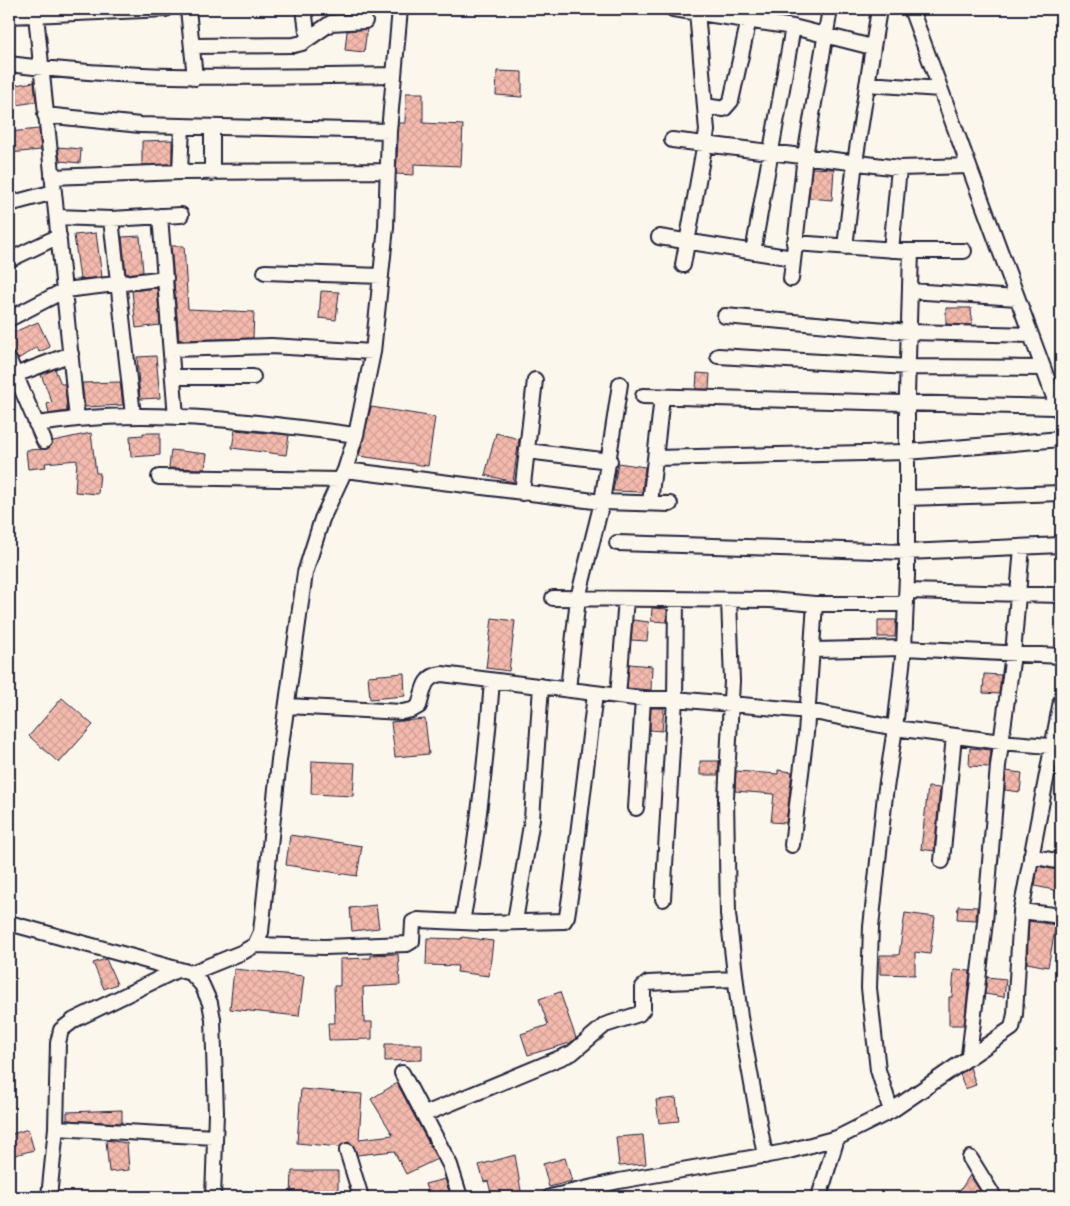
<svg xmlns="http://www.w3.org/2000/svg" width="1070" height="1206" viewBox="0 0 1070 1206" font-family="Mali,sans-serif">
  <defs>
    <pattern id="building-cross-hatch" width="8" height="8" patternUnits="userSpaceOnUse" patternTransform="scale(1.25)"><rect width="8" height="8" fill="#f4baad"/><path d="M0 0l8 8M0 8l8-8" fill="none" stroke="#d1a096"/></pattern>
  </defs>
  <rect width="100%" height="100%" fill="#fbf7ec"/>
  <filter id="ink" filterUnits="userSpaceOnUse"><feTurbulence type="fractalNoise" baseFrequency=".02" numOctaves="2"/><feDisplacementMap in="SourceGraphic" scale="10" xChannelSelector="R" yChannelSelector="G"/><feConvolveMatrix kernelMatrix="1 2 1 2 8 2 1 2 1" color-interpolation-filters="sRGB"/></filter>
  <g filter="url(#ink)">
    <path fill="url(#building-cross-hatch)" stroke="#22223b" d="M367,29l-3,23 -19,-2 2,-19z
      M497,71l25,1v25l-26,-2z
      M34,82l2,20 -27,4v-20z
      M406,93h17v30l40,2 -2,41 -47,-2v11l-18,-1 3,-51h6z
      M39,129l2,21 -32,3v-21z
      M172,140v24l-30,1v-24z
      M58,147l23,2 -1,14 -20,-2z
      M812,168l22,1 -2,31 -23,-2z
      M96,233l6,44 -22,2 -6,-44z
      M140,236l3,36 -17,2 -4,-37z
      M171,246h13l4,63 66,3 -1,26 -74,2z
      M157,288l3,37 -24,3 -4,-37z
      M321,291l18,1 -3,28 -17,-2z
      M946,308h25l1,17 -26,-1z
      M38,322l12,25 -11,5 -2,-5 -19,12 -9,-12v-13z
      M156,356l4,42 -20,1 -3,-42z
      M55,369l6,15h4l2,27 -18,3 -2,-10 5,-2 -11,-27z
      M697,373l13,1 -1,15h-13z
      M120,382l3,23 -38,2 -3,-24z
      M371,407l64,10 -7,49 -69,-10z
      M235,430l54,5 -3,20 -54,-7z
      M91,433l5,40h4l-2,21 -23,-2 2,-32 -32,3 1,4 -18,2 -2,-19 21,-1 4,-3 2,-5z
      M143,433h17v22l-29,2 -1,-21 13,-1z
      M496,433l23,6 -6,43 -28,-7z
      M171,450l36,4 -2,15 -36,-1z
      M618,463l27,4 -3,25 -29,-1z
      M652,608l15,1v13l-16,-1z
      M492,618l23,3 -6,50 -23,-3z
      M633,620l16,2 -2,19 -16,-1z
      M878,620h18l-1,17h-17z
      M629,664l23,2 -1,24 -24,-2z
      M404,673l1,23 -35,3 -2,-23z
      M984,674l17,1 -2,19 -16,-1z
      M62,698l31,27 -34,38 -30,-27z
      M651,708h13l-2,23 -12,-1z
      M425,719l4,35 -34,3 -4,-35z
      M970,748l21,2 -2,17 -20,-1z
      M312,761l43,2 -2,33 -42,-2z
      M700,761h19l-1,14h-18z
      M778,770l14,2 -6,51 -15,-1 3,-28 -39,-3 1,-20 42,3z
      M1006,771l16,2 -2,19 -15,-2z
      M928,787l12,1 -6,63 -13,-2z
      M290,835l72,11 -5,30 -71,-11z
      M1038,866l23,5 -3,20 -23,-5z
      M376,905l3,23 -27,3 -2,-23z
      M958,906l19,1 -1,13 -19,-1z
      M905,913l30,4 -5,37 -15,-2v23l-35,-1v-19h19z
      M1029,921l27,4 -8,42 -21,-4z
      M462,937l31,4 -4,35 -32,-4 1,-6 -32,-1 1,-27 34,1z
      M398,954l2,31 -37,2 1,35h8v17l-43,1 -1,-17h7l-1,-37h6v-27l31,-1v-3z
      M106,959l11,25 -13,5 -11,-26z
      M234,969l70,7 -5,40 -69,-7z
      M954,970l16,1 -6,54h-15v-28h3z
      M987,977l19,2 -2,18 -19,-3z
      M560,992l16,46 -6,5 -42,12 -7,-21 27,-9 -9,-26z
      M385,1044h37v16l-37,1z
      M970,1067l6,18 -11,4 -5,-15z
      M397,1083l40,76 -31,15 -12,-23 -37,4 -4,-10 -5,-3 -8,5 -43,-4 4,-54 61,5 -3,45 34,-4 -22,-36z
      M676,1098l3,23 -20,2 -3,-23z
      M122,1110v13l-55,-3v-8z
      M28,1129l6,21 -23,6 -2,-21z
      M643,1135l3,29 -27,2 -3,-29z
      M106,1140l21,3 2,27 -20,2z
      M515,1155l7,42h-30l-4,-16 -4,1 -5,-17z
      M565,1158l7,23 -23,6 -6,-23z
      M292,1171h46v20h-5v6h-42z
      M970,1175l14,22h-28z
      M445,1179l6,18h-22l-4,-13z"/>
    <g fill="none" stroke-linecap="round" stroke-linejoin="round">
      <g stroke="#22223b" stroke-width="18">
        <path id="minor" d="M188,9l7,69
          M304,9l4,30
          M673,9l120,18 79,20
          M911,9l147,399
          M36,15l41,404 -41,5
          M9,16l157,-7
          M192,46l102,-1 8,-2 29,-20 34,-2
          M9,64c128,17 256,13 384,11
          M867,84l73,5
          M705,106l19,3 7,-8 18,-82
          M45,115l95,10 249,6
          M672,140l227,28 70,-2
          M180,172l2,-46
          M212,173v-46
          M52,177l128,-5 208,-1
          M9,204l45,-12
          M160,216l16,201
          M57,217l54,2 70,-4
          M111,219l22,196
          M659,237l134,21
          M794,243l117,8h53
          M845,247l10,-85 24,-153
          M891,250l8,-82
          M753,252l40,-225
          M9,260l50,-24
          M683,265l24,-134 -10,-120
          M265,272l116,4
          M791,279l14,-123 25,-147
          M910,291l107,7
          M725,316l184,16 122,3
          M9,319l56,-29 101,-12
          M172,349l99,-3 102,6
          M718,356l191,11 134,1
          M9,360l35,81
          M15,375l56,-21
          M173,377h80
          M643,396l410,11 5,1 3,5
          M77,419c93,-9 187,4 279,16
          M527,451l83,10
          M655,458l252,-6 154,-13
          M345,470l257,32 68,2
          M159,477l181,3
          M522,493l13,-113
          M907,498l154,-5
          M650,503l12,-106
          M617,543l290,9 154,-7
          M907,591l154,4
          M553,598l217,2 45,4h91
          M729,600l3,81 -6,117 2,116 12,103 25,139
          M813,650l91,-2 157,8
          M568,689l10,-91 24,-96 18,-118
          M618,696l8,-97
          M287,706l115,6 10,-2 7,-4c5,-16 4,-30 23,-32l201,25h32l134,12 86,17 106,14 60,5
          M636,808l7,-109
          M792,845l14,-112 9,-129
          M1031,856l30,6
          M942,861l12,-125
          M663,899l12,-200 1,-99
          M1021,911l40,5
          M515,921l17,-102 9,-133
          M462,922c15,-80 24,-160 30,-241
          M9,923l182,50 52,-21 12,-7 6,-13 18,-172 26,-187 17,-54 23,-49 11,-35 17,-83 13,-125 3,-96 11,-122
          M255,945l70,2 82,-3 5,-3 1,-19 5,-2 65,3 81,-2 3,-5 5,-32 23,-190
          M191,973l11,12 8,18 3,16 3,94 -3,84
          M969,1055l16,-133 13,-156 15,-112 9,-107
          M402,1073l48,92 10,32
          M891,1111l-13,-41 -9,-82 2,-61 14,-132 10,-67 9,-80 3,-72v-181l4,-144
          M425,1114l147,-61 33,-28 34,-11 4,-5v-22l5,-4 86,-4
          M56,1128l2,-85 3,-13 13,-10 103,-50
          M347,1151l14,46
          M970,1158l24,39
          M49,1197l7,-69 158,9
          M550,1197l69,-16 166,-29 52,-14 54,-27 121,-83 3,-14 6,-103 40,-210
          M819,1197l18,-59"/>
      </g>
      <use href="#minor" stroke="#fbf7ec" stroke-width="14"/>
    </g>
  </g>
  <rect width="1070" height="1206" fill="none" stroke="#fbf7ec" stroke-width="30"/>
  <rect x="15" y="15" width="1040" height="1176" fill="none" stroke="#22223b" stroke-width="2" filter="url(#ink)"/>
</svg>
